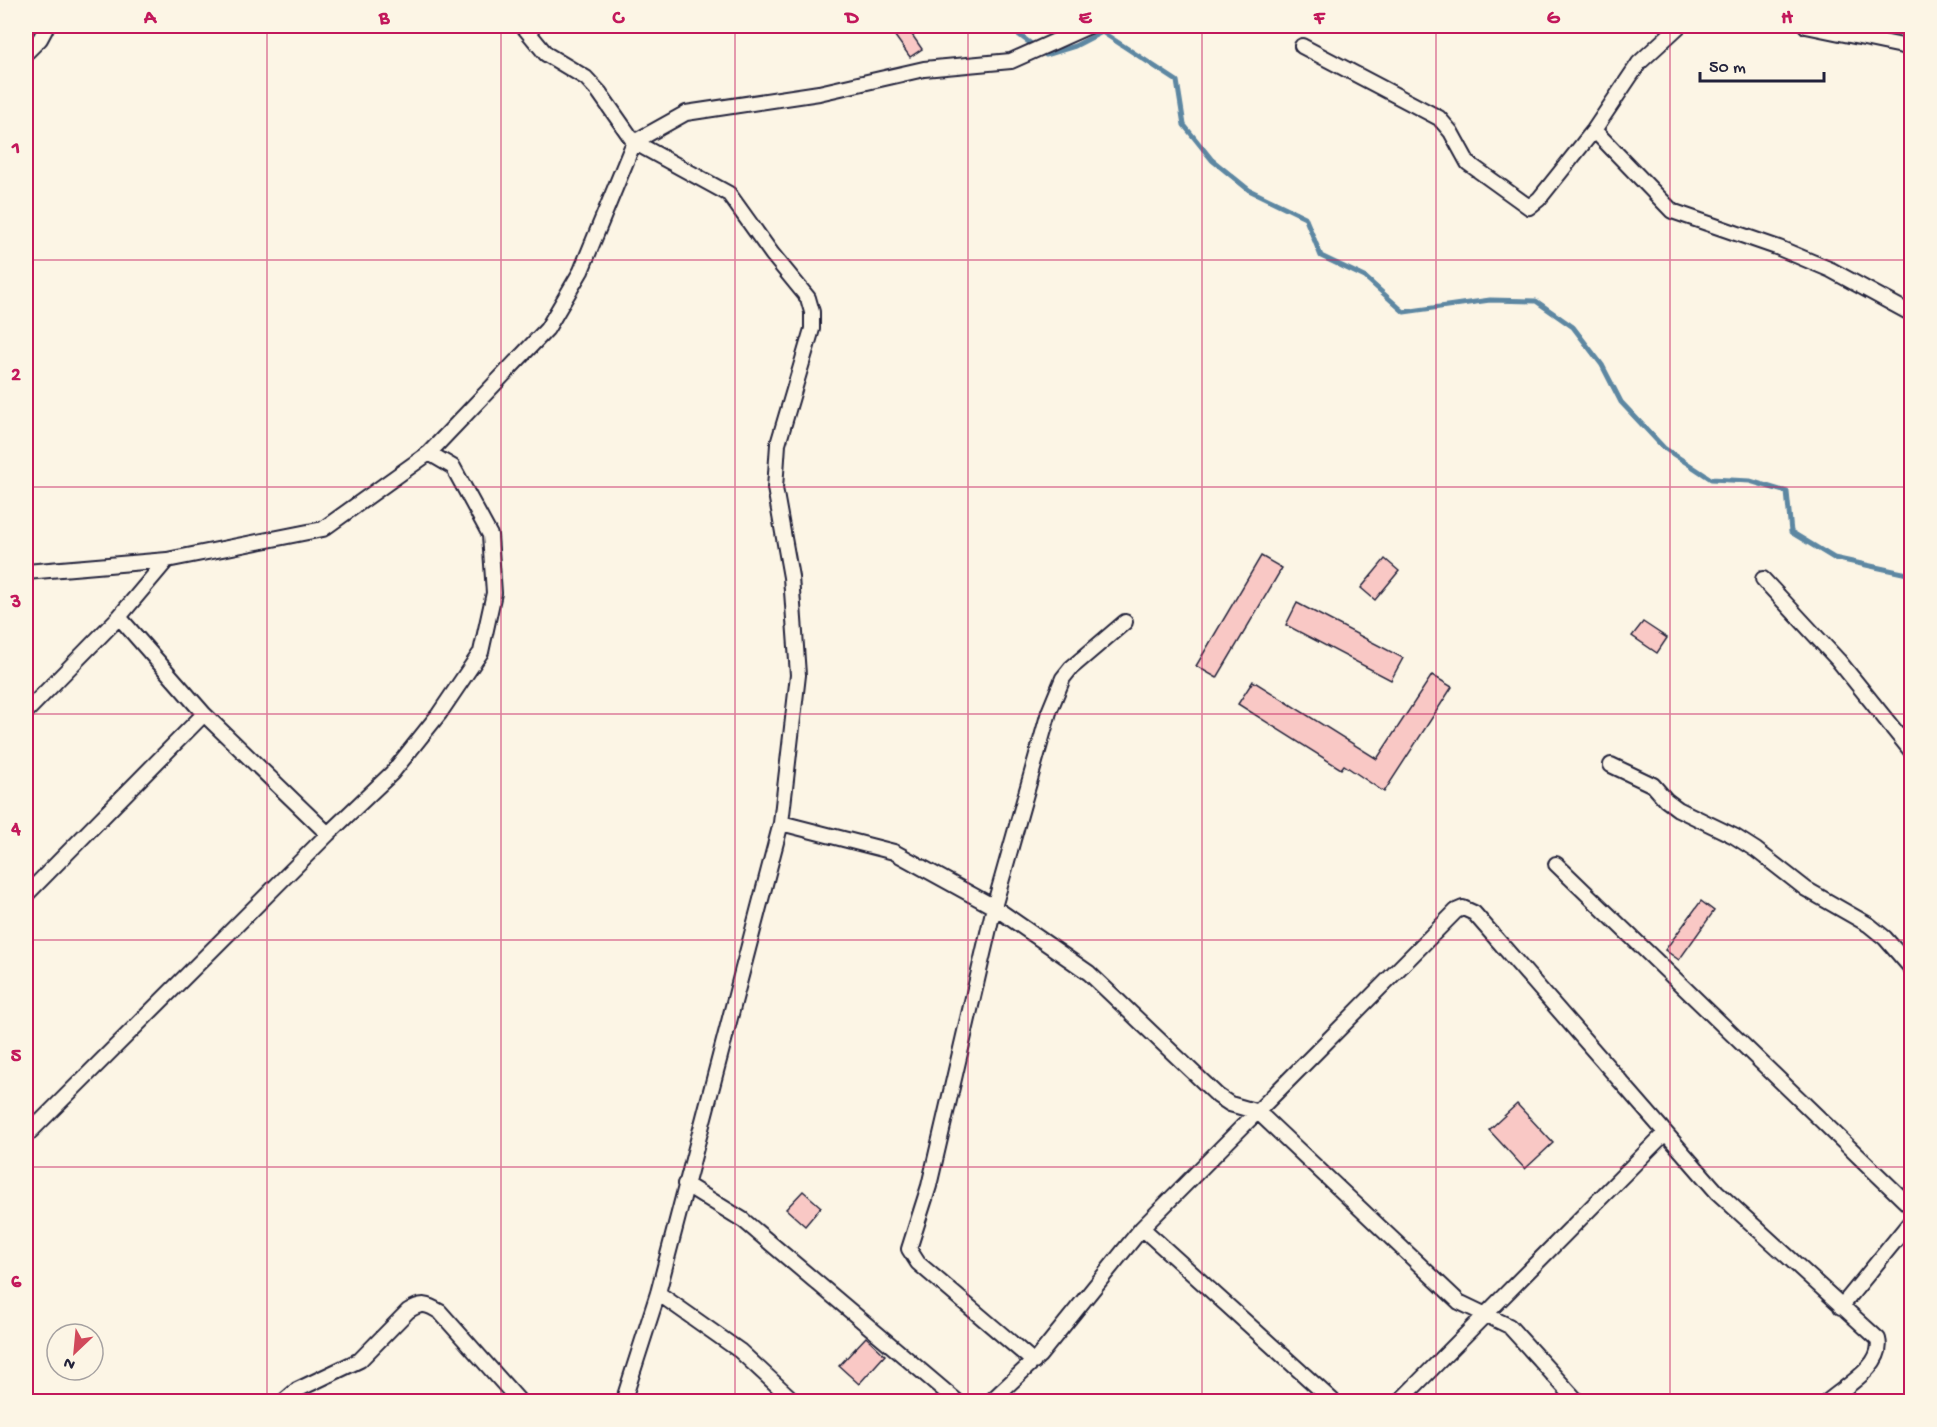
<svg xmlns="http://www.w3.org/2000/svg" width="1937" height="1427" viewBox="0 0 1937 1427" font-family="'Gochi Hand',sans-serif">
  <rect width="100%" height="100%" fill="#fcf5e5"/>
  <filter id="ink" filterUnits="userSpaceOnUse"><feTurbulence type="fractalNoise" baseFrequency=".0167" numOctaves="2"/><feDisplacementMap in="SourceGraphic" scale="12" xChannelSelector="R" yChannelSelector="G"/><feConvolveMatrix kernelMatrix="1 2 1 2 8 2 1 2 1" color-interpolation-filters="sRGB"/></filter>
  <g filter="url(#ink)">
    <g fill="none" stroke-linecap="round" stroke-linejoin="round">
      <path stroke="#5d87a2" stroke-width="5" d="M1000,26l14,5 32,24 29,-9 27,-14 75,49 7,44 28,35 37,30 56,27 16,39 44,21 39,35 86,-12 46,1 37,26 29,38 19,37 43,46 47,31 39,2 37,11 4,40 43,26 78,17"/>
    </g>
    <path fill="#f9c8c5" stroke="#22223b" stroke-width="1.5" d="M902,26h4l16,23 -12,8 -18,-25z
      M1261,556l21,12 -65,110 -21,-12z
      M1385,559l14,12 -24,29 -14,-12z
      M1297,603l106,55 -12,22 -105,-55z
      M1643,622l24,16 -10,15 -25,-17z
      M1432,675l20,12 -68,105 -40,-27 -3,4 -103,-65 15,-23 124,78z
      M1701,901l13,10 -35,49 -14,-10z
      M1517,1104l36,39 -28,26 -36,-39z
      M803,1191l18,16 -16,19 -19,-17z
      M866,1337l19,18 -26,29 -20,-18z"/>
    <g fill="none" stroke-linecap="round" stroke-linejoin="round">
      <g stroke="#22223b" stroke-width="18">
        <path id="street" d="M523,26l23,28 40,24 13,14 35,50 95,52 43,60 36,44 4,14v17l-34,115 -3,44 16,89 7,98 -17,148 -123,470 -35,109
          M1806,26l106,22
          M1302,46l137,72 12,14 17,31 61,44 10,-8 55,-69 45,-67 40,-37
          M26,53l14,-14 7,-13
          M1594,130l78,81 107,37 52,22 81,44
          M429,453l118,-124 34,-58 53,-129 52,-29 133,-20 105,-24 87,-8 78,-35
          M26,572l141,-12
          M1763,579l75,81 74,92
          M119,617l48,-57 156,-31 106,-76 24,14 37,68 4,58 -13,59 -42,62 -47,59 -64,61
          M26,712l93,-95 85,97
          M1611,765l42,20 13,15 12,9 56,27 22,14 50,39 63,36 16,13 27,31
          M781,823l113,29 100,55 95,66 129,123 12,8 28,8 201,190 50,24 69,76
          M1556,864l356,344
          M26,895l178,-181 124,120 -302,302
          M685,1184l58,36 215,182
          M1142,1228l192,174
          M658,1293l82,58 55,51
          M1841,1307l71,-87
          M1034,1362l-116,-99 -9,-14 20,-63 65,-279 55,-195 14,-34 8,-10 54,-46
          M283,1402l14,-12 63,-30 48,-49c14,-9 19,-7 32,1l80,90
          M990,1402l49,-46 103,-128 314,-317 7,-3 11,5 243,279 161,147c7,26 -33,47 -51,63
          M1399,1402l266,-269"/>
      </g>
      <use href="#street" stroke="#fcf5e5" stroke-width="14"/>
    </g>
  </g>
  <path fill="none" stroke="#c2185b" stroke-width="1.5" stroke-opacity="0.55" d="M267,26v1376M501,26v1376M735,26v1376M968,26v1376M1202,26v1376M1436,26v1376M1670,26v1376M26,260h1886M26,487h1886M26,714h1886M26,940h1886M26,1167h1886"/>
  <rect width="1937" height="1427" fill="none" stroke="#fcf5e5" stroke-width="66"/>
  <g transform="translate(75 1352) rotate(206)"><circle r="28" fill="#fcf5e5" stroke="#a5a1a1" stroke-width="1.5"/>
  <path d="M0-4.5L10 22L0 15L-10 22Z" fill="#d1495b"/>
  <text y="-9" font-size="16" font-weight="bold" text-anchor="middle" fill="#22223b">N</text>
  </g>
  <path d="M1700 72v9h124v-9" fill="none" stroke="#22223b" stroke-width="3"/>
  <text x="1709" y="72" font-size="18" fill="#22223b" stroke="#fcf5e5" stroke-width="4.5" paint-order="stroke">50 m</text>
  <rect x="33" y="33" width="1871" height="1361" fill="none" stroke="#c2185b" stroke-width="2"/>
  <g font-size="20" text-anchor="middle" font-weight="bold" fill="#c2185b">
    <text x="150" y="23">A</text>
    <text x="384" y="23">B</text>
    <text x="618" y="23">C</text>
    <text x="852" y="23">D</text>
    <text x="1085" y="23">E</text>
    <text x="1319" y="23">F</text>
    <text x="1553" y="23">G</text>
    <text x="1787" y="23">H</text>
    <text x="16" y="153">1</text>
    <text x="16" y="380">2</text>
    <text x="16" y="607">3</text>
    <text x="16" y="834">4</text>
    <text x="16" y="1061">5</text>
    <text x="16" y="1287">6</text>
  </g>
</svg>
